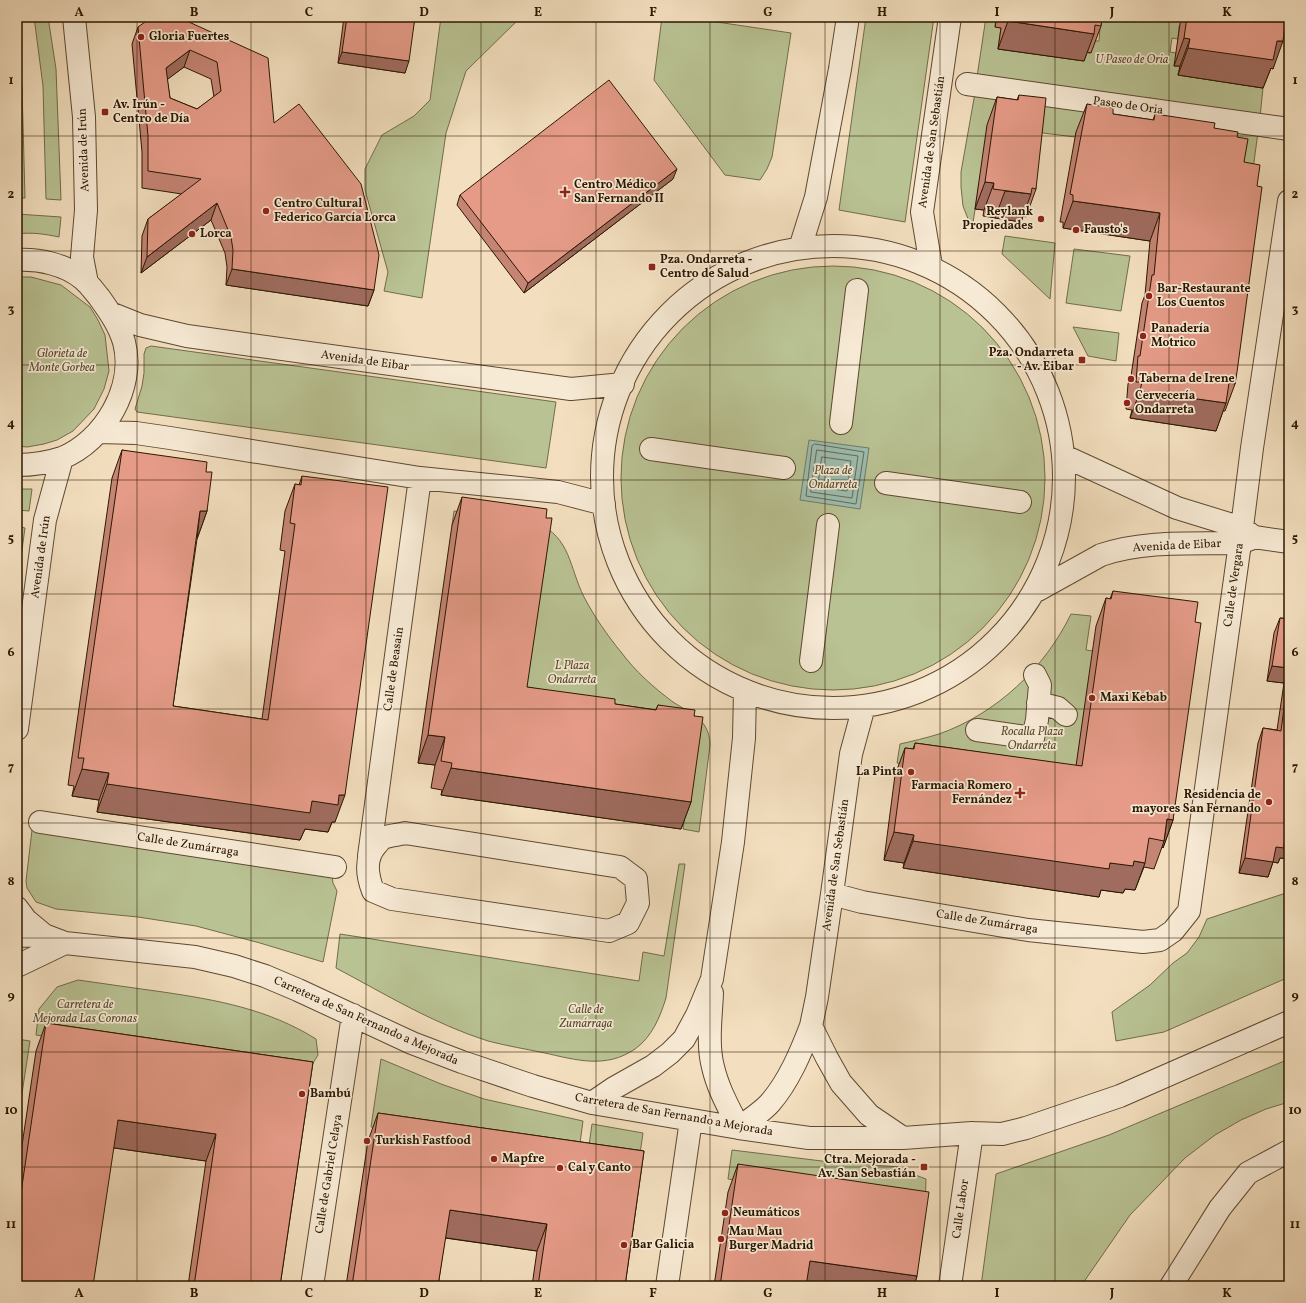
<svg xmlns="http://www.w3.org/2000/svg" width="1306" height="1303" viewBox="0 0 1306 1303" font-family="Vollkorn,serif">
  <rect width="100%" height="100%" fill="#f3dfbf"/>
  <filter id="stains"><feTurbulence type="fractalNoise" baseFrequency=".005" numOctaves="4"/><feColorMatrix values="0 0 0 0 .2 0 0 0 0 .09 0 0 0 0 .02 0 0 0 .5 -.17"/></filter>
  <radialGradient id="worn" r=".72"><stop offset=".6" stop-color="#630" stop-opacity="0"/><stop offset="1" stop-color="#630" stop-opacity=".3"/></radialGradient>
  <path fill="#b9c293" stroke="#726c4a" d="M34,17h14l8,52 5,131 -15,-1 -3,-113z
    M441,17h80l-55,54 -20,62 -24,165 -38,-7 4,-19 -23,-82v-21l17,-34 32,-19 16,-16z
    M662,17h21l108,16 -19,124 -5,12 -7,11 -35,-5 -71,-95z
    M866,17h68l-29,205 -66,-12z
    M986,17h10l-1,10 6,1 -3,21 92,4 2,-12h7l1,-13 -6,-1 2,-10h91l-8,9 -1,13 -6,-1 -2,14 6,1 4,13 -2,9 85,13 -3,29 -111,-19 -4,3 -51,-11 -3,4 -114,-17z
    M17,46l5,41 3,111h-8z
    M975,93l283,39 -8,60 -174,-60 -1,5 -40,-5 -56,52 -7,45 -9,-23 -2,-19v-15z
    M17,214l44,3 -2,20c-14,-3 -28,-5 -42,-3z
    M1005,236l50,7 -5,56 -48,-45z
    M1074,249l56,7 -9,55 -55,-8z
    M621 478a212 212 0 1 1 424 0a212 212 0 1 1-424 0Z
    M17,277h14l30,8 29,22 8,13 7,15 4,36 -5,18 -10,20 -21,22 -16,9 -13,4 -17,3 -10,-1z
    M1073,327l46,6 -3,28 -28,-5z
    M151,346l405,56 -10,66 -409,-56 -2,-3 7,-23 2,-13v-19l2,-6z
    M17,489h15l-3,22 -12,-1z
    M454,511l83,12c34,15 32,44 47,74 10,19 23,38 37,55 14,19 33,36 52,50 9,6 20,11 28,19 6,6 9,15 9,24l-11,87 -16,-3 13,-90 -199,-13 47,-155 2,-13 -6,-1 -88,-32z
    M17,526l8,2 -8,58z
    M1071,614l20,2 -5,34 7,1 -12,122 -163,-6 -21,-4 3,-19c13,-3 26,-6 39,-10 57,-20 106,-66 132,-120z
    M32,830l297,44 3,2 1,7 4,8 -14,71 -63,-19 -64,-17 -58,-9 -82,-8 -20,-7 -9,-14 -1,-7z
    M679,864h6l-19,134c-6,19 -14,39 -31,51 -29,20 -59,11 -90,4 -19,-4 -38,-7 -57,-12 -54,-17 -103,-47 -152,-73l4,-34 299,47 4,-29 21,4z
    M1289,892v85l-125,55 -48,9 -4,-29 38,-27 23,-22 14,-10 12,-16 8,-18z
    M78,980c28,4 56,8 85,12 54,8 105,17 153,47l2,16 -11,18 -271,-38 3,-26 18,-22z
    M17,1039l13,2 -13,85z
    M381,1059l60,25 43,15 99,22 -5,37 -207,-31z
    M1289,1059v43l-23,7 -25,11 -26,15 -30,23 -55,57 -49,71h-100l15,-112 113,-39z
    M592,1124l51,9 -5,34 -51,-7z
    M732,1150l98,12 70,5 2,6 16,3 8,3 -1,28 -197,-28z"/>
  <path fill="#9cbdaf" stroke="#6f7b69" d="M809,440l60,8 -9,61 -60,-9z"/>
  <g fill="none" stroke-linecap="round" stroke-linejoin="round">
    <path stroke="#646a58" stroke-width="1" d="M815,444l49,8 -8,52 -50,-8 6,-50z
      M817,450l41,6 -6,42 -41,-6z
      M822,457l29,4 -4,30 -29,-4z"/>
    <g stroke="#5e4930" stroke-width="24">
      <path id="minor" d="M74,17l10,100 2,93 -4,47 5,26
        M967,84l322,45
        M602 477a231 231 0 1 1 462 0a231 231 0 1 1-462 0Z
        M800,248l16,-51 24,-128 8,-52
        M17,260c22,-1 48,4 66,19 6,5 11,12 16,18 10,14 20,28 25,45 12,45 -20,99 -62,116 -15,5 -30,7 -45,7
        M931,266l-9,-54 28,-195
        M110,313l30,12 47,11 384,53 52,-5
        M841,423l16,-133
        M99,432l37,1 34,5 250,40 138,14 46,12
        M651,449l133,19
        M1064,456l113,52 65,20 12,9 35,5
        M886,483l134,19
        M1038,590l63,-35c44,-15 93,-11 139,-12l13,-5
        M811,661l17,-136
        M1038,703l20,5 8,7
        M864,706l-13,48 -19,140 -15,103 -6,29 16,32 14,25 28,32 34,23
        M17,729l28,-209 17,-62
        M977,730l56,8 4,-18 3,-35 -5,-10
        M40,822l295,45
        M405,833l215,34 16,12 2,24 -10,20 -19,8 -217,-32 -19,-8c-6,-16 -9,-33 4,-47 2,-2 4,-5 6,-6 7,-3 15,-3 22,-5z
        M369,856l51,-378
        M832,894l30,8 166,28 115,12 17,-2 13,-9 16,-20 51,-368 12,-95 37,-247
        M17,908l9,12 18,15
        M17,936l27,-1 21,8 130,14 39,9 31,10 33,14 114,53 50,19 71,24 59,17 147,25 70,10h94l69,-5 30,1 24,-6 94,-32 169,-74
        M17,966l48,-23
        M712,993c-1,24 -5,51 1,74 5,22 16,41 26,61 10,-8 23,-16 31,-25 19,-22 31,-51 41,-77
        M592,1103l22,-15 39,-22 17,-13 14,-14 13,-24 15,-36 21,-137 11,-104 1,-47
        M312,1286l41,-271
        M667,1286l24,-166
        M950,1286l22,-153
        M1171,1286l49,-78 28,-35 41,-22"/>
    </g>
    <use href="#minor" stroke="#f7ead5" stroke-width="22"/>
  </g>
  <path fill="#c58575" stroke="#2c1701" fill-rule="evenodd" d="M178,17l96,106 100,167 -6,16 -142,-21 1,-18 -2,-14 -14,-33 -70,53 1,-37 6,-17 34,-25 -40,-6v-36l-10,-108 6,-17zM184,67l27,12 3,18 -17,12 -27,-11 -3,-19z
    M344,17h71l-10,56 -67,-10z
    M780,17h14v2z
    M997,17h105l-1,9 -10,27 -4,-1 -3,9 -86,-12 3,-21 -6,-1z
    M1181,17h105l-13,52 -2,-1 -8,20 -85,-13 2,-9h-6z
    M1019,95l17,94 -10,28 -3,-1 -2,6 -38,-6 1,-6 -9,-1 12,-84 10,-28 20,3z
    M1087,104l26,10 40,6 2,-6 59,14 23,9 7,25 13,24 -22,198 -10,27h-2l-7,20 -86,-13 2,-8 -6,-1 2,-25 3,-8 11,-73 3,-8 5,-54 -87,-13v-6h-3l16,-90z
    M673,179l-149,114 -67,-88 3,-10z
    M122,450l84,22 1,39 -10,28 -24,167 89,13 23,-168 -5,-1 5,-39 10,-27 4,1 3,-9 33,346h-3l-4,10 -23,-3 -5,11 -203,-28 2,-12 -27,-4 2,-10 -6,-1 44,-307z
    M462,497l65,190 88,17 41,6 2,-5 36,11 -3,86 -10,27 -240,-34 1,-5 -11,-2 4,-23 -17,-2 34,-238z
    M1113,591l82,31 -22,198 -10,28 -1,-1 -8,22 -10,-2 -9,23 -10,-1 -2,4 -22,-3 -2,7 -196,-29 1,-5 -20,-3 11,-85 10,-27 8,1 2,-6 161,23 20,-140 10,-28 4,1z
    M1280,618l9,1v240l-9,-1 -2,5 -5,-1 -5,15 -29,-4 19,-130 5,-15 14,2 7,-47 -17,-2 7,-48z
    M46,1023l267,39 -33,224h-92l18,-125 -92,-13 -97,138v-107l19,-128z
    M378,1113l266,38 -19,135h-93l5,-35 -92,-13 -7,48h-92l22,-145z
    M738,1164l179,112 -3,10h-200l14,-94z"/>
  <path fill="#a06c5f" stroke="#2c1701" d="M1008,21l86,13 -10,27 -86,-12z
    M1184,38l6,1 -10,27h-6z
    M1277,41h6l-10,28 -2,-1 -8,20 -85,-13 10,-27z
    M190,50l-6,17 -24,18 6,-17z
    M342,52l67,9 -4,12 -67,-10z
    M677,169l-4,10 -149,114 4,-10z
    M985,182l9,1 -10,27 -9,-1z
    M1005,191l26,3 -10,28 -26,-4z
    M1073,201l87,12 -10,28 -87,-13z
    M217,203l-6,17 -70,53 6,-16z
    M232,269l142,21 -6,16 -142,-21z
    M1140,391l86,12 -10,28 -86,-13z
    M200,511h7l-10,28z
    M1272,666l17,2 -5,15 -17,-2z
    M428,735l17,2 -10,28 -17,-2z
    M451,768l240,34 -10,27 -240,-34z
    M82,769l27,4 -10,27 -27,-4z
    M107,784l205,17 27,-6h6l-10,27h-3l-4,10 -23,-3 -5,11 -203,-28z
    M1167,819l6,1 -10,28 -1,-1 2,-6z
    M894,832l20,3 -10,28 -20,-3z
    M913,841l197,22 24,-2 11,2 -10,27 -10,-1 -2,4 -22,-3 -2,7 -196,-29z
    M1284,843l5,1v15l-9,-1 -2,5 -5,-1 -5,15 -29,-4 6,-15 31,-11z
    M118,1120l98,14 -10,27 -98,-14z
    M450,1210l97,14 -10,27 -97,-14z
    M810,1261l107,15 -3,10h-113z"/>
  <path fill="#e59b88" stroke="#2c1701" fill-rule="evenodd" d="M152,17h26l90,41 6,65 25,-19 62,80 18,71 -5,35 -142,-21 1,-19 -2,-13 -14,-34 -70,54 1,-38 53,-40 -53,-8v-35l-10,-109zM190,50l27,12 4,29 -24,18 -27,-11 -4,-30z
    M347,17h68l-6,44 -67,-9z
    M1008,17h94l-1,9 -6,-1 -1,9 -86,-13z
    M1187,17h99l-3,24h-6l-4,19 -85,-12 2,-9 -6,-1z
    M609,80l68,89 -149,114 -68,-88z
    M1019,95l27,3 -10,91 -4,-1 -1,6 -38,-5 1,-6 -9,-1 12,-85 21,3z
    M1087,104l26,4v6l41,6 1,-6 60,9 -1,5 24,4 -1,5 11,2 -4,23 16,3 -3,21 5,1 -25,185 -2,12 -6,-1 -3,20 -86,-12 2,-9h-6l2,-26h2l12,-81h2l6,-62 -87,-12v-6l-3,-1z
    M122,450l85,12 -1,10h6l-5,39h-7l-27,195 95,14 27,-196 -5,-1 5,-39 6,1 1,-9 86,11 -43,308h-6l-1,10 -26,-4 -2,12 -203,-29 2,-11 -27,-4 2,-11h-6z
    M462,497l85,12 -1,9h6l-25,169 88,12v5l41,6 2,-5 37,5 -1,6 9,1 -12,85 -240,-34 1,-5 -11,-2 4,-24 -17,-2z
    M1113,591l85,11 -3,20 6,1 -28,197 -6,-1 -3,22 -15,-3 -4,25 -11,-2 -1,5 -23,-3 -1,6 -196,-28 1,-6 -20,-3 11,-84 9,1 1,-6 167,23 24,-168 5,1z
    M1280,618l9,1v49l-17,-2z
    M1289,669v175l-5,-1v5l-8,-1 -3,15 -28,-4 18,-130 18,3z
    M46,1023l267,39 -33,224h-86l22,-152 -98,-14 -25,166h-76v-66z
    M378,1113l266,38 -19,135h-87l9,-62 -97,-14 -12,76h-86z
    M738,1164l191,28 -12,84 -107,-15 -4,25h-86z"/>
  <path fill="none" stroke="#2c1701" stroke-width="1" stroke-opacity="0.55" d="M137,17v1269M251,17v1269M366,17v1269M481,17v1269M596,17v1269M710,17v1269M825,17v1269M940,17v1269M1055,17v1269M1169,17v1269M17,136h1272M17,251h1272M17,365h1272M17,480h1272M17,594h1272M17,709h1272M17,823h1272M17,938h1272M17,1052h1272M17,1167h1272"/>
  <g fill="#8f2418" stroke="#f7ead5" stroke-width="1.5">
    <circle cx="141" cy="37" r="4"/>
    <rect x="101" y="108" width="8" height="8" rx="2"/>
    <path d="M563 186h4v4h4v4h-4v4h-4v-4h-4v-4h4z"/>
    <circle cx="266" cy="211" r="4"/>
    <circle cx="1041" cy="219" r="4"/>
    <circle cx="1076" cy="230" r="4"/>
    <circle cx="192" cy="234" r="4"/>
    <rect x="648" y="263" width="8" height="8" rx="2"/>
    <circle cx="1149" cy="296" r="4"/>
    <circle cx="1143" cy="336" r="4"/>
    <rect x="1078" y="356" width="8" height="8" rx="2"/>
    <circle cx="1131" cy="379" r="4"/>
    <circle cx="1127" cy="403" r="4"/>
    <circle cx="1092" cy="698" r="4"/>
    <circle cx="911" cy="772" r="4"/>
    <path d="M1018 787h4v4h4v4h-4v4h-4v-4h-4v-4h4z"/>
    <circle cx="1269" cy="802" r="4"/>
    <circle cx="302" cy="1094" r="4"/>
    <circle cx="367" cy="1141" r="4"/>
    <circle cx="494" cy="1159" r="4"/>
    <rect x="920" y="1163" width="8" height="8" rx="2"/>
    <circle cx="560" cy="1168" r="4"/>
    <circle cx="725" cy="1213" r="4"/>
    <circle cx="721" cy="1239" r="4"/>
    <circle cx="624" cy="1245" r="4"/>
  </g>
  <g text-anchor="middle" dominant-baseline="central" stroke-width="3.5" stroke-linejoin="round" paint-order="stroke">
    <g font-size="12" font-weight="bold" fill="#2c1701" stroke="#f7ead5" text-anchor="start">
      <text x="149" y="37">Gloria Fuertes</text>
      <text x="113" y="105">Av. Irún -<tspan x="113" dy="14">Centro de Día</tspan></text>
      <text x="574" y="185">Centro Médico<tspan x="574" dy="14">San Fernando II</tspan></text>
      <text x="274" y="204">Centro Cultural<tspan x="274" dy="14">Federico García Lorca</tspan></text>
      <text x="1033" y="212" text-anchor="end">Reylank<tspan x="1033" dy="14">Propiedades</tspan></text>
      <text x="1084" y="230">Fausto's</text>
      <text x="200" y="234">Lorca</text>
      <text x="660" y="260">Pza. Ondarreta -<tspan x="660" dy="14">Centro de Salud</tspan></text>
      <text x="1157" y="289">Bar-Restaurante<tspan x="1157" dy="14">Los Cuentos</tspan></text>
      <text x="1151" y="329">Panadería<tspan x="1151" dy="14">Motrico</tspan></text>
      <text x="1074" y="353" text-anchor="end">Pza. Ondarreta<tspan x="1074" dy="14">- Av. Eibar</tspan></text>
      <text x="1139" y="379">Taberna de Irene</text>
      <text x="1135" y="396">Cervecería<tspan x="1135" dy="14">Ondarreta</tspan></text>
      <text x="1100" y="698">Maxi Kebab</text>
      <text x="903" y="772" text-anchor="end">La Pinta</text>
      <text x="1012" y="786" text-anchor="end">Farmacia Romero<tspan x="1012" dy="14">Fernández</tspan></text>
      <text x="1261" y="795" text-anchor="end">Residencia de<tspan x="1261" dy="14">mayores San Fernando</tspan></text>
      <text x="310" y="1094">Bambú</text>
      <text x="375" y="1141">Turkish Fastfood</text>
      <text x="502" y="1159">Mapfre</text>
      <text x="916" y="1160" text-anchor="end">Ctra. Mejorada -<tspan x="916" dy="14">Av. San Sebastián</tspan></text>
      <text x="568" y="1168">Cal y Canto</text>
      <text x="733" y="1213">Neumáticos</text>
      <text x="729" y="1232">Mau Mau<tspan x="729" dy="14">Burger Madrid</tspan></text>
      <text x="632" y="1245">Bar Galicia</text>
    </g>
    <g font-size="12" font-style="italic" fill="#564a2d" stroke="#f7ead5">
      <text x="1132" y="60">U Paseo de Oria</text>
      <text x="62" y="354">Glorieta de<tspan x="62" dy="14">Monte Gorbea</tspan></text>
      <text x="833" y="471">Plaza de<tspan x="833" dy="14">Ondarreta</tspan></text>
      <text x="572" y="666">L Plaza<tspan x="572" dy="14">Ondarreta</tspan></text>
      <text x="1032" y="732">Rocalla Plaza<tspan x="1032" dy="14">Ondarreta</tspan></text>
      <text x="85" y="1005">Carretera de<tspan x="85" dy="14">Mejorada Las Coronas</tspan></text>
      <text x="586" y="1010">Calle de<tspan x="586" dy="14">Zumárraga</tspan></text>
    </g>
    <g font-size="12" fill="#2c1701" stroke="#f7ead5">
      <text transform="translate(1128 106) rotate(8)">Paseo de Oria</text>
      <text transform="translate(932 142) rotate(-82)">Avenida de San Sebastián</text>
      <text transform="translate(84 150) rotate(-92)">Avenida de Irún</text>
      <text transform="translate(365 361) rotate(8)">Avenida de Eibar</text>
      <text transform="translate(1177 546) rotate(-3)">Avenida de Eibar</text>
      <text transform="translate(41 557) rotate(-82)">Avenida de Irún</text>
      <text transform="translate(1234 585) rotate(-82)">Calle de Vergara</text>
      <text transform="translate(394 669) rotate(-82)">Calle de Beasain</text>
      <text transform="translate(188 845) rotate(9)">Calle de Zumárraga</text>
      <text transform="translate(836 865) rotate(-82)">Avenida de San Sebastián</text>
      <text transform="translate(987 922) rotate(9)">Calle de Zumárraga</text>
      <text transform="translate(366 1021) rotate(24)">Carretera de San Fernando a Mejorada</text>
      <text transform="translate(674 1115) rotate(10)">Carretera de San Fernando a Mejorada</text>
      <text transform="translate(329 1174) rotate(-81)">Calle de Gabriel Celaya</text>
      <text transform="translate(961 1209) rotate(-82)">Calle Labor</text>
    </g>
  </g>
  <rect width="1306" height="1303" fill="none" stroke="#f3dfbf" stroke-width="44"/>
  <rect x="22" y="22" width="1262" height="1259" fill="none" stroke="#2c1701" stroke-width="1.5"/>
  <g font-size="13" text-anchor="middle" font-weight="bold" fill="#2c1701">
    <text x="79" y="16">A</text>
    <text x="194" y="16">B</text>
    <text x="309" y="16">C</text>
    <text x="424" y="16">D</text>
    <text x="538" y="16">E</text>
    <text x="653" y="16">F</text>
    <text x="768" y="16">G</text>
    <text x="882" y="16">H</text>
    <text x="997" y="16">I</text>
    <text x="1112" y="16">J</text>
    <text x="1227" y="16">K</text>
    <text x="11" y="84">1</text>
    <text x="1295" y="84">1</text>
    <text x="11" y="198">2</text>
    <text x="1295" y="198">2</text>
    <text x="11" y="313">3</text>
    <text x="1295" y="313">3</text>
    <text x="11" y="427">4</text>
    <text x="1295" y="427">4</text>
    <text x="11" y="542">5</text>
    <text x="1295" y="542">5</text>
    <text x="11" y="656">6</text>
    <text x="1295" y="656">6</text>
    <text x="11" y="771">7</text>
    <text x="1295" y="771">7</text>
    <text x="11" y="885">8</text>
    <text x="1295" y="885">8</text>
    <text x="11" y="999">9</text>
    <text x="1295" y="999">9</text>
    <text x="11" y="1114">10</text>
    <text x="1295" y="1114">10</text>
    <text x="11" y="1228">11</text>
    <text x="1295" y="1228">11</text>
    <text x="79" y="1297">A</text>
    <text x="194" y="1297">B</text>
    <text x="309" y="1297">C</text>
    <text x="424" y="1297">D</text>
    <text x="538" y="1297">E</text>
    <text x="653" y="1297">F</text>
    <text x="768" y="1297">G</text>
    <text x="882" y="1297">H</text>
    <text x="997" y="1297">I</text>
    <text x="1112" y="1297">J</text>
    <text x="1227" y="1297">K</text>
  </g>
  <rect width="100%" height="100%" filter="url(#stains)"/>
  <rect width="100%" height="100%" fill="url(#worn)"/>
</svg>
